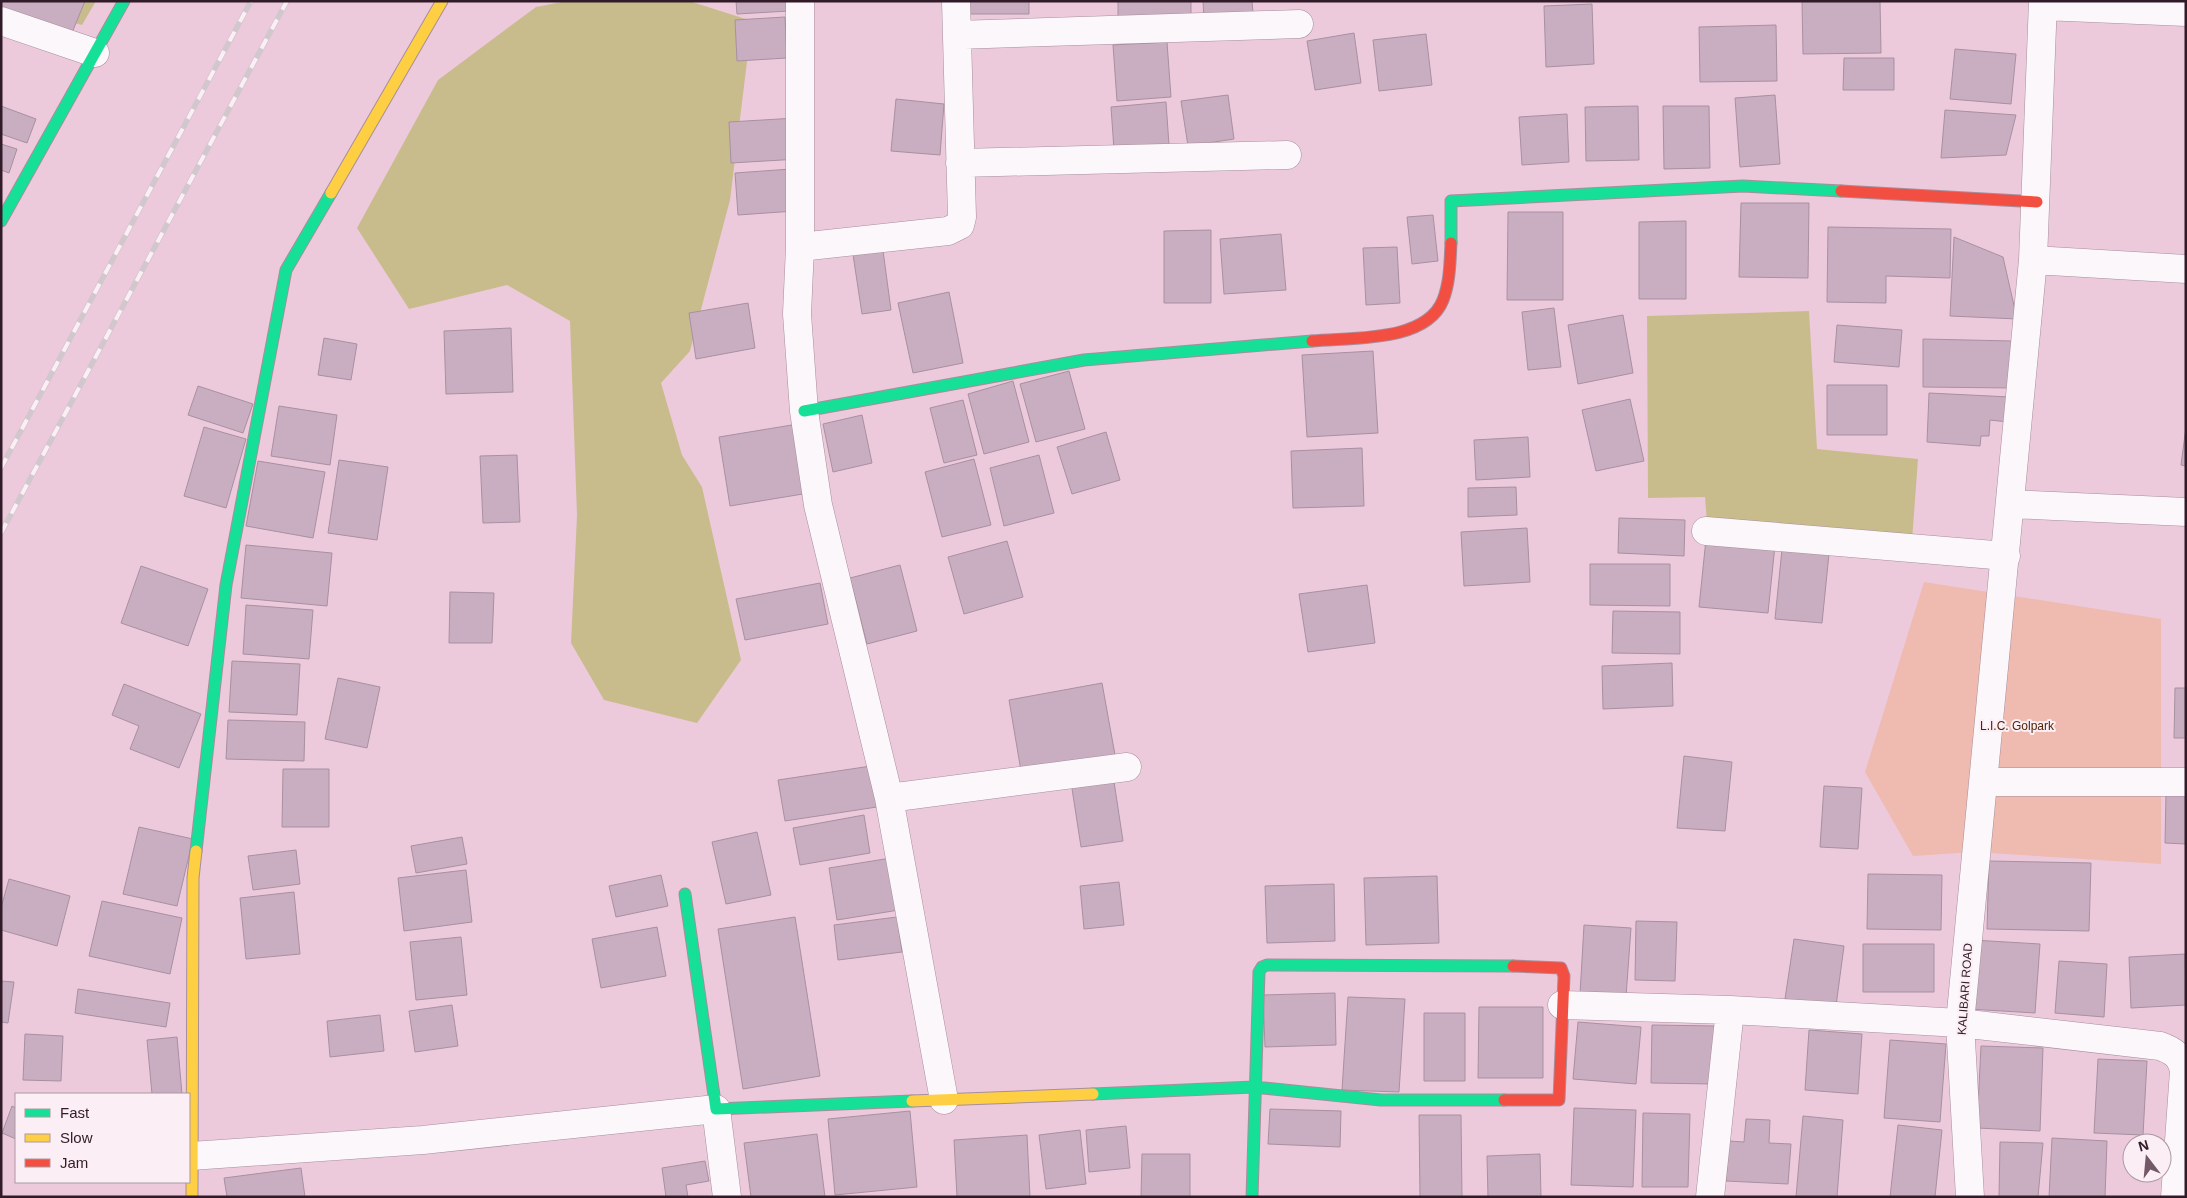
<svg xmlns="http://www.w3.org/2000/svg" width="2187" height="1198" viewBox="0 0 2187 1198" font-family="Arial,sans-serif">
  <rect width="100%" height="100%" fill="#eccadc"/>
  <path fill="#efbaaf" d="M1924,582l237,37v245l-187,-12 -61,4 -48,-84z"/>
  <path fill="#c9bc8c" d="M1,1h95l-14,24 -81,-22z
    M567,1h122l63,20 -22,179 -40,151 -29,32 21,72 20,32 39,173 -44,63 -93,-23 -33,-57 6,-128 -7,-194 -63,-36 -98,24 -52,-81 81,-148 98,-73z
    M1809,311l8,138 101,10 -6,82 -205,-18 -2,-26 -57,1 -1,-182z"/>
  <path fill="#c8aec0" stroke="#a890a1" d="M1,1h84l-16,39 -68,-28z
    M736,1h53v10l-52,3z
    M965,1h64v13h-64z
    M1118,1h73v15l-73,1z
    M1203,1h49l1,12 -49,6z
    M1802,1h78l1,52 -78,1z
    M1592,4l2,60 -48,3 -2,-61z
    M785,17l2,41 -50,3 -2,-41z
    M1776,25l1,56 -77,1 -1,-55z
    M1354,33l7,50 -46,7 -8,-49z
    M1426,34l6,51 -53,6 -6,-51z
    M1167,42l4,55 -54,4 -4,-56z
    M1955,49l61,5 -5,50 -61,-5z
    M1844,58h50v32h-51z
    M1228,95l6,44 -46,7 -7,-45z
    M1775,95l5,69 -40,3 -5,-69z
    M896,99l48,5 -4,51 -49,-4z
    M1166,102l3,43 -55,5 -3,-43z
    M1,106l35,13 -9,24 -26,-9z
    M1638,106l1,54 -53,1 -1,-54z
    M1663,106h46l1,62 -46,1z
    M1945,110l71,5 -10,40 -65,3z
    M1567,114l2,48 -47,3 -3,-48z
    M796,118l3,41 -68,4 -2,-41z
    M1,144l16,5 -8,24 -8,-3z
    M791,169l4,42 -57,4 -3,-42z
    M1741,203h68l-1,75 -69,-1z
    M1508,212h55v88h-56z
    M1433,215l5,46 -26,3 -5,-47z
    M1686,221v78h-47v-77z
    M1828,227l123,2 -1,49 -64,-2v27l-59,-1z
    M1211,230v73h-47v-72z
    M1281,234l5,56 -62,4 -4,-55z
    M1954,237l49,20 14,62 -67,-3z
    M882,243l9,67 -29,4 -10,-66z
    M1397,247l3,56 -34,2 -3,-57z
    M949,292l14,71 -50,10 -15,-70z
    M748,303l7,45 -59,11 -7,-46z
    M1554,308l7,59 -33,3 -6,-58z
    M1623,315l10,58 -55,11 -10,-59z
    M1837,325l65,5 -3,37 -65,-5z
    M511,328l2,64 -67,2 -2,-63z
    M324,338l33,6 -6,36 -33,-5z
    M1923,339l89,2 -1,47 -88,-1z
    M1373,351l5,82 -71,4 -5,-82z
    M1069,371l16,58 -49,13 -16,-58z
    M1013,381l16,61 -45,12 -16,-60z
    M1827,385h60v50h-60z
    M198,386l55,18 -10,29 -55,-18z
    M1929,393l81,4 -2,25 -18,-2 -1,16h-8l-1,10 -53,-4z
    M1630,399l14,62 -48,10 -14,-61z
    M963,400l14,55 -33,8 -14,-55z
    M279,406l58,9 -7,50 -59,-9z
    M862,415l10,48 -39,9 -10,-48z
    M798,424l11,69 -79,13 -11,-69z
    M204,427l42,12 -20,69 -42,-12z
    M2186,427v39l-5,-1z
    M1106,432l14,48 -48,14 -15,-47z
    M1528,437l2,40 -54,3 -2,-40z
    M1362,448l2,58 -71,2 -2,-57z
    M517,455l3,67 -37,1 -3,-67z
    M1039,455l15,58 -50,13 -14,-58z
    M974,459l17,66 -49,12 -17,-65z
    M339,460l49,7 -11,73 -49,-7z
    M258,461l67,11 -12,66 -67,-12z
    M1516,487l1,28 -49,2v-29z
    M1619,518l66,2 -1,36 -66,-3z
    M1527,528l3,54 -66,4 -3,-54z
    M1706,539l69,6 -7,68 -69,-6z
    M1007,541l16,56 -59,17 -16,-57z
    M246,545l86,8 -5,53 -86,-8z
    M1782,549l47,5 -7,69 -47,-4z
    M1590,564h80v42l-80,-1z
    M900,565l17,66 -50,13 -17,-66z
    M141,566l67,23 -20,57 -67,-23z
    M820,583l8,41 -83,16 -9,-41z
    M1367,585l8,58 -67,9 -9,-58z
    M450,592l44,1 -2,50h-43z
    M246,605l67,5 -4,49 -66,-5z
    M1613,611l67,1v42l-68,-1z
    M232,661l68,3 -3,51 -68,-3z
    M1672,663l1,43 -70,3 -1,-43z
    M338,678l42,9 -13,61 -42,-9z
    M1102,683l13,72 -94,16 -12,-71z
    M124,684l77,30 -22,54 -49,-19 9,-23 -27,-11z
    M2175,688h11v50h-12z
    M228,720l77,2 -1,39 -78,-2z
    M1684,756l48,6 -7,69 -48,-3z
    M871,766l6,41 -92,14 -7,-41z
    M283,769h46v58h-47z
    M1113,775l10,66 -42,6 -10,-65z
    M1824,786l38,2 -4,61 -38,-2z
    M2166,794l20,1v49l-21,-1z
    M864,815l6,38 -70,12 -7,-37z
    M139,827l54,12 -16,67 -54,-12z
    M757,832l14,63 -45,9 -14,-62z
    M462,837l5,27 -51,9 -5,-27z
    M296,850l4,34 -47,6 -5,-34z
    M891,858l8,52 -62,10 -8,-52z
    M1989,861l102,2 -2,68 -102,-2z
    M466,870l6,52 -68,9 -6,-53z
    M1868,874l74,1 -1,55 -74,-1z
    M661,875l7,31 -52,11 -7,-31z
    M1437,876l2,67 -73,2 -2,-67z
    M9,879l61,17 -13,50 -56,-16v-22z
    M1119,882l5,43 -40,4 -4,-43z
    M1334,884l1,57 -68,2 -2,-57z
    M294,892l6,62 -54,5 -6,-61z
    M102,901l80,17 -12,56 -81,-18z
    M795,917l25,159 -77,13 -25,-160z
    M897,917l5,35 -64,8 -4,-35z
    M1636,921l41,1 -2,59 -40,-1z
    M1584,925l47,3 -5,69 -46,-3z
    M657,927l9,49 -65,12 -9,-49z
    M461,937l6,58 -51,5 -6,-58z
    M1794,939l50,7 -8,60 -51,-7z
    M1973,940l67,4 -5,69 -66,-4z
    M1863,944h71v48h-71z
    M2185,954l1,51 -55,3 -2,-51z
    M2059,961l48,3 -3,53 -49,-4z
    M1,981l13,1 -6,41 -7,-1z
    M78,989l92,14 -4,24 -91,-14z
    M1335,993l1,52 -71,2 -2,-52z
    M1348,997l57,2 -6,93 -57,-2z
    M452,1005l6,41 -43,6 -6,-41z
    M1479,1007h64v71h-65z
    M1424,1013h41v68h-41z
    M380,1015l4,36 -54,6 -3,-36z
    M1578,1022l63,5 -5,57 -63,-5z
    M1652,1025l63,1 -2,58 -62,-1z
    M1809,1030l53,4 -4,60 -53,-4z
    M25,1034l38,2 -2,45 -38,-1z
    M177,1037l5,57h-30l-5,-54z
    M1890,1040l56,4 -6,78 -56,-4z
    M1981,1046l62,2 -3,83 -63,-3z
    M2098,1059l49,2 -4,74 -49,-2z
    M12,1106l4,2v31l-14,-6z
    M1574,1108l62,2 -3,77 -62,-2z
    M1270,1109l71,2 -1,36 -72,-3z
    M910,1111l7,76 -82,8 -7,-76z
    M1643,1113l47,1 -2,73h-46z
    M1419,1115h42l1,82h-42z
    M1803,1116l40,4 -6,77h-41z
    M1746,1119l24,1 -1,23 22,1 -3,40 -62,-3 3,-40 15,1z
    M1898,1125l44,5 -7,67h-45z
    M1126,1126l4,42 -41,4 -3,-42z
    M1080,1130l6,54 -40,5 -7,-54z
    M817,1134l8,63h-74l-7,-54z
    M1027,1135l3,62h-73l-3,-57z
    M2052,1138l55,3 -2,56h-56z
    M2000,1142l43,1 -5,54h-39z
    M1142,1154h48v43h-49z
    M1540,1154l1,43h-53l-1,-41z
    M705,1161l4,20 -23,4 2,12h-22l-4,-29z
    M301,1168l4,29h-78l-3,-19z"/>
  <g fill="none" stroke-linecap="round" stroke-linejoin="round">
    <g stroke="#a78e9b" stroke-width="29">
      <path id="street" d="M800,1v246l148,-16 12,-6 2,-8 -6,-216
        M2043,6l143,6
        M1,21l94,32
        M957,35l342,-11
        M960,163l327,-8
        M800,247l-3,67 7,97 14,94 71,293 238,-31
        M2033,260l153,9
        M2010,504l176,8
        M1706,531l300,25
        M1985,782h201
        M889,798l55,302
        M1562,1005l168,5
        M191,1156l232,-16 293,-31 11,88
        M1710,1197l20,-187 230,13 200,23c14,5 21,10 24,25l-9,126
        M1970,1197l-10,-174 73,-763 10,-259"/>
    </g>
    <g stroke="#a78e9b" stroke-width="13">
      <path id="fast" d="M1,221l123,-220
        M1451,243v-42l292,-15 98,5
        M804,411l280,-51 228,-19
        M196,851l30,-266 60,-315 45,-77
        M685,894l31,215 196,-8
        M1093,1094l161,-7 127,13h123
        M1252,1197l7,-225 3,-5 5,-2 246,1"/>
    </g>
    <g stroke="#a78e9b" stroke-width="13">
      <path id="slow" d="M331,193l111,-192
        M912,1101l181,-7
        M192,1197l1,-319 3,-27"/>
    </g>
    <g stroke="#a78e9b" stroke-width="13">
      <path id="jam" d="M1841,191l196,11
        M1312,341c39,-4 114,2 131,-41 7,-18 7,-38 8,-57
        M1504,1100h55l5,-124 -3,-8 -48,-2"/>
    </g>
    <use href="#street" stroke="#fcf7fa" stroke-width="28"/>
    <use href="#fast" stroke="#16e098" stroke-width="11"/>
    <use href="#slow" stroke="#ffcf43" stroke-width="11"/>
    <use href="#jam" stroke="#f24e42" stroke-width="11"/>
    <g stroke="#d1c7cd" stroke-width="5.5">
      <path id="rail" d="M1,468l250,-467
        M1,533l286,-532"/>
    </g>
    <use href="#rail" stroke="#fbeef4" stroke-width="4" stroke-dasharray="11" stroke-linecap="butt"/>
  </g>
  <g text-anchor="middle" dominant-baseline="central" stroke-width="4" stroke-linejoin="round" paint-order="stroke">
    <g font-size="12" fill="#502208" stroke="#fbeef4">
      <text x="2017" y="726">L.I.C. Golpark</text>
    </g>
    <g font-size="12" fill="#321b28" stroke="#fbeef4">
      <text transform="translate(1965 989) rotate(-86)">KALIBARI ROAD</text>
    </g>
  </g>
  <rect width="2187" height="1198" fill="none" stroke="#321b28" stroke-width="5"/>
  <rect x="15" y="1093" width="175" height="90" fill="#fbeef4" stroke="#ab9aa2"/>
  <rect x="25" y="1109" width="25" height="8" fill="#16e098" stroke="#ab9aa2"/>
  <text x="60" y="1118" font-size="15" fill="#321b28">Fast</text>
  <rect x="25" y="1134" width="25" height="8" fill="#ffcf43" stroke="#ab9aa2"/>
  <text x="60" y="1143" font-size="15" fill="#321b28">Slow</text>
  <rect x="25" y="1159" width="25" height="8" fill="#f24e42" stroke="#ab9aa2"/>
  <text x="60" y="1168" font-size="15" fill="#321b28">Jam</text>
  <g transform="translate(2147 1158) rotate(344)"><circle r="24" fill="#fbeef4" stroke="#ab9aa2"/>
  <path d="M0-4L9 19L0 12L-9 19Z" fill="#735867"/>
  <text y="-8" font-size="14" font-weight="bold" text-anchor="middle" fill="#321b28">N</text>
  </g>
</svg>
